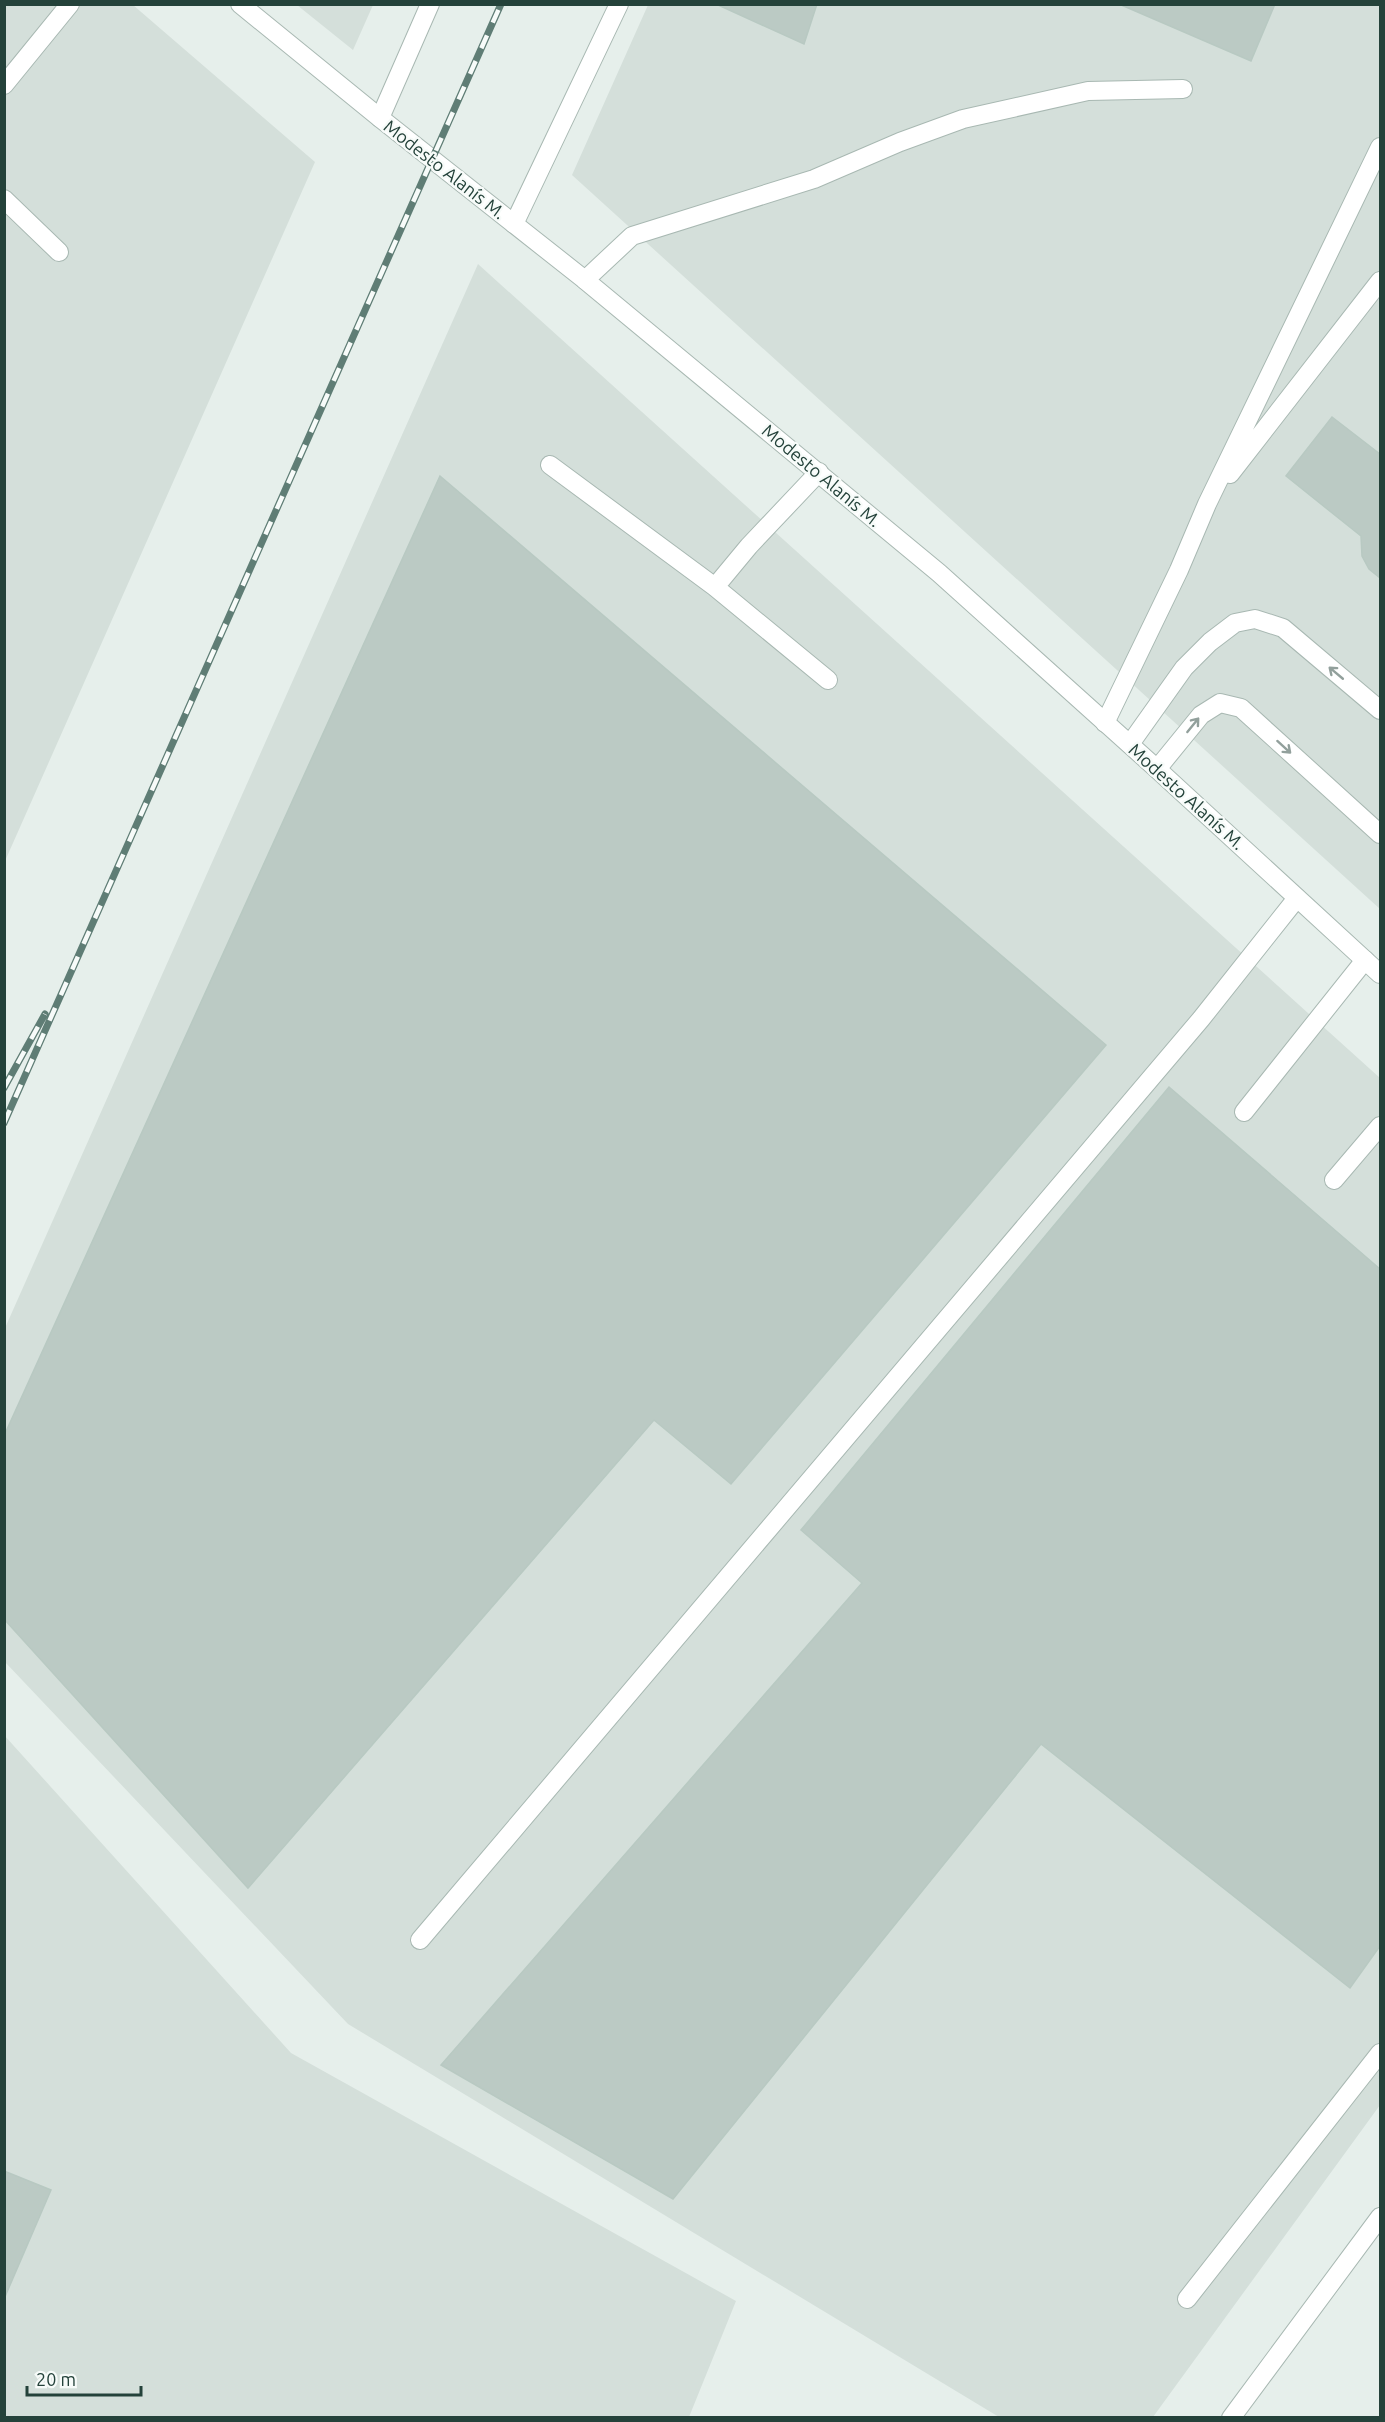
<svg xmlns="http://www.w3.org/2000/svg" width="1385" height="2422" viewBox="0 0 1385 2422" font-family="Ubuntu,sans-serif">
  <rect width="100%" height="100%" fill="#e6efeb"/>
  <path fill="#d4dfda" d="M5,5h128l182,157 -310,699z
    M297,5l76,-1v1l-20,45z
    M648,5h732v904l-808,-734z
    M478,264l902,814v1027l-227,312h-154l-651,-393 -343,-362v-334z
    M4,1735l287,318 445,248 -47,116h-684z"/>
  <path fill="#bbcac4" stroke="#b8c9c2" stroke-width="1.5" d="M716,4h101l-13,40z
    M1119,4h156l-24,57z
    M1332,417l48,37v124l-11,-9 -7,-13 -1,-20 -75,-60z
    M440,476l666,569 -375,439 -77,-64 -406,468 -244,-269v-183z
    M1169,1087l211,182v677l-30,42 -309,-244 -368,455 -232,-134 421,-482 -61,-53z
    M4,2171l47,19 -47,109z"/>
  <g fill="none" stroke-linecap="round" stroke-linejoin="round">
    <g stroke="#a8b8b2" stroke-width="20">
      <path id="service" d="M4,85l66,-81
        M4,199l55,53
        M514,224l105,-220
        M585,280l47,-44 182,-57 86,-37 63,-23 125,-28 95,-2
        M550,465l165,122 34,-41 70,-74
        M1230,474l150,-193
        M715,587l113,93
        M1105,723l74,-153 28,-66 173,-357
        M1130,744l54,-76 26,-26 25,-19 20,-4 28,9 97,82
        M1157,769l44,-54 19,-12 21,5 139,126
        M1244,1112l121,-152
        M1334,1180l46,-54
        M420,1940l781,-921 96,-121
        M1187,2299l193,-246
        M1231,2418l149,-201"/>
    </g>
    <g stroke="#a8b8b2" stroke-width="20">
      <path id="minor" d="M380,118l50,-114"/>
    </g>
    <g stroke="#a8b8b2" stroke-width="20">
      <path id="tertiary" d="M240,4l140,114 205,162 354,293 218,196 223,205"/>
    </g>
    <use href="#service" stroke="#fff" stroke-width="18"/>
    <use href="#minor" stroke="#fff" stroke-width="18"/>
    <use href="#tertiary" stroke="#fff" stroke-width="18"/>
    <g stroke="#5f7d75" stroke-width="7">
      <path id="rail" d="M4,1088l41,-74
        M4,1123l497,-1119"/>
    </g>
    <use href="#rail" stroke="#f7fbf9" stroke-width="4.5" stroke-dasharray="14" stroke-linecap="butt"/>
  </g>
  <defs><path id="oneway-shaft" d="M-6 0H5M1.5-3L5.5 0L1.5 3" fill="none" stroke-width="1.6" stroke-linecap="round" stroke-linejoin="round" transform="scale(1.5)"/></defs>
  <g stroke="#92a09c">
    <use href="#oneway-shaft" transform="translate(1336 673) rotate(-140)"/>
    <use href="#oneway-shaft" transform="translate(1193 725) rotate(-51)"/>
    <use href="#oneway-shaft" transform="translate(1284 747) rotate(42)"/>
  </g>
  <g text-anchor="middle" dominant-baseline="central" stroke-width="4.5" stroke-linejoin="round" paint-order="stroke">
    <g font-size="18" fill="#24423a" stroke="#f7fbf9">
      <text transform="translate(445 169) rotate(38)">Modesto Alanís M.</text>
      <text transform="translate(822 475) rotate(40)">Modesto Alanís M.</text>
      <text transform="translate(1187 796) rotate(42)">Modesto Alanís M.</text>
    </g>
  </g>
  <rect width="1385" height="2422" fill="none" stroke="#24423a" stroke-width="12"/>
  <path d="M27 2386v9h114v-9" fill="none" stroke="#24423a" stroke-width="3"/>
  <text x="36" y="2386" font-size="18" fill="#24423a" stroke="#f7fbf9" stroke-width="4.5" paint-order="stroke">20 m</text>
</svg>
